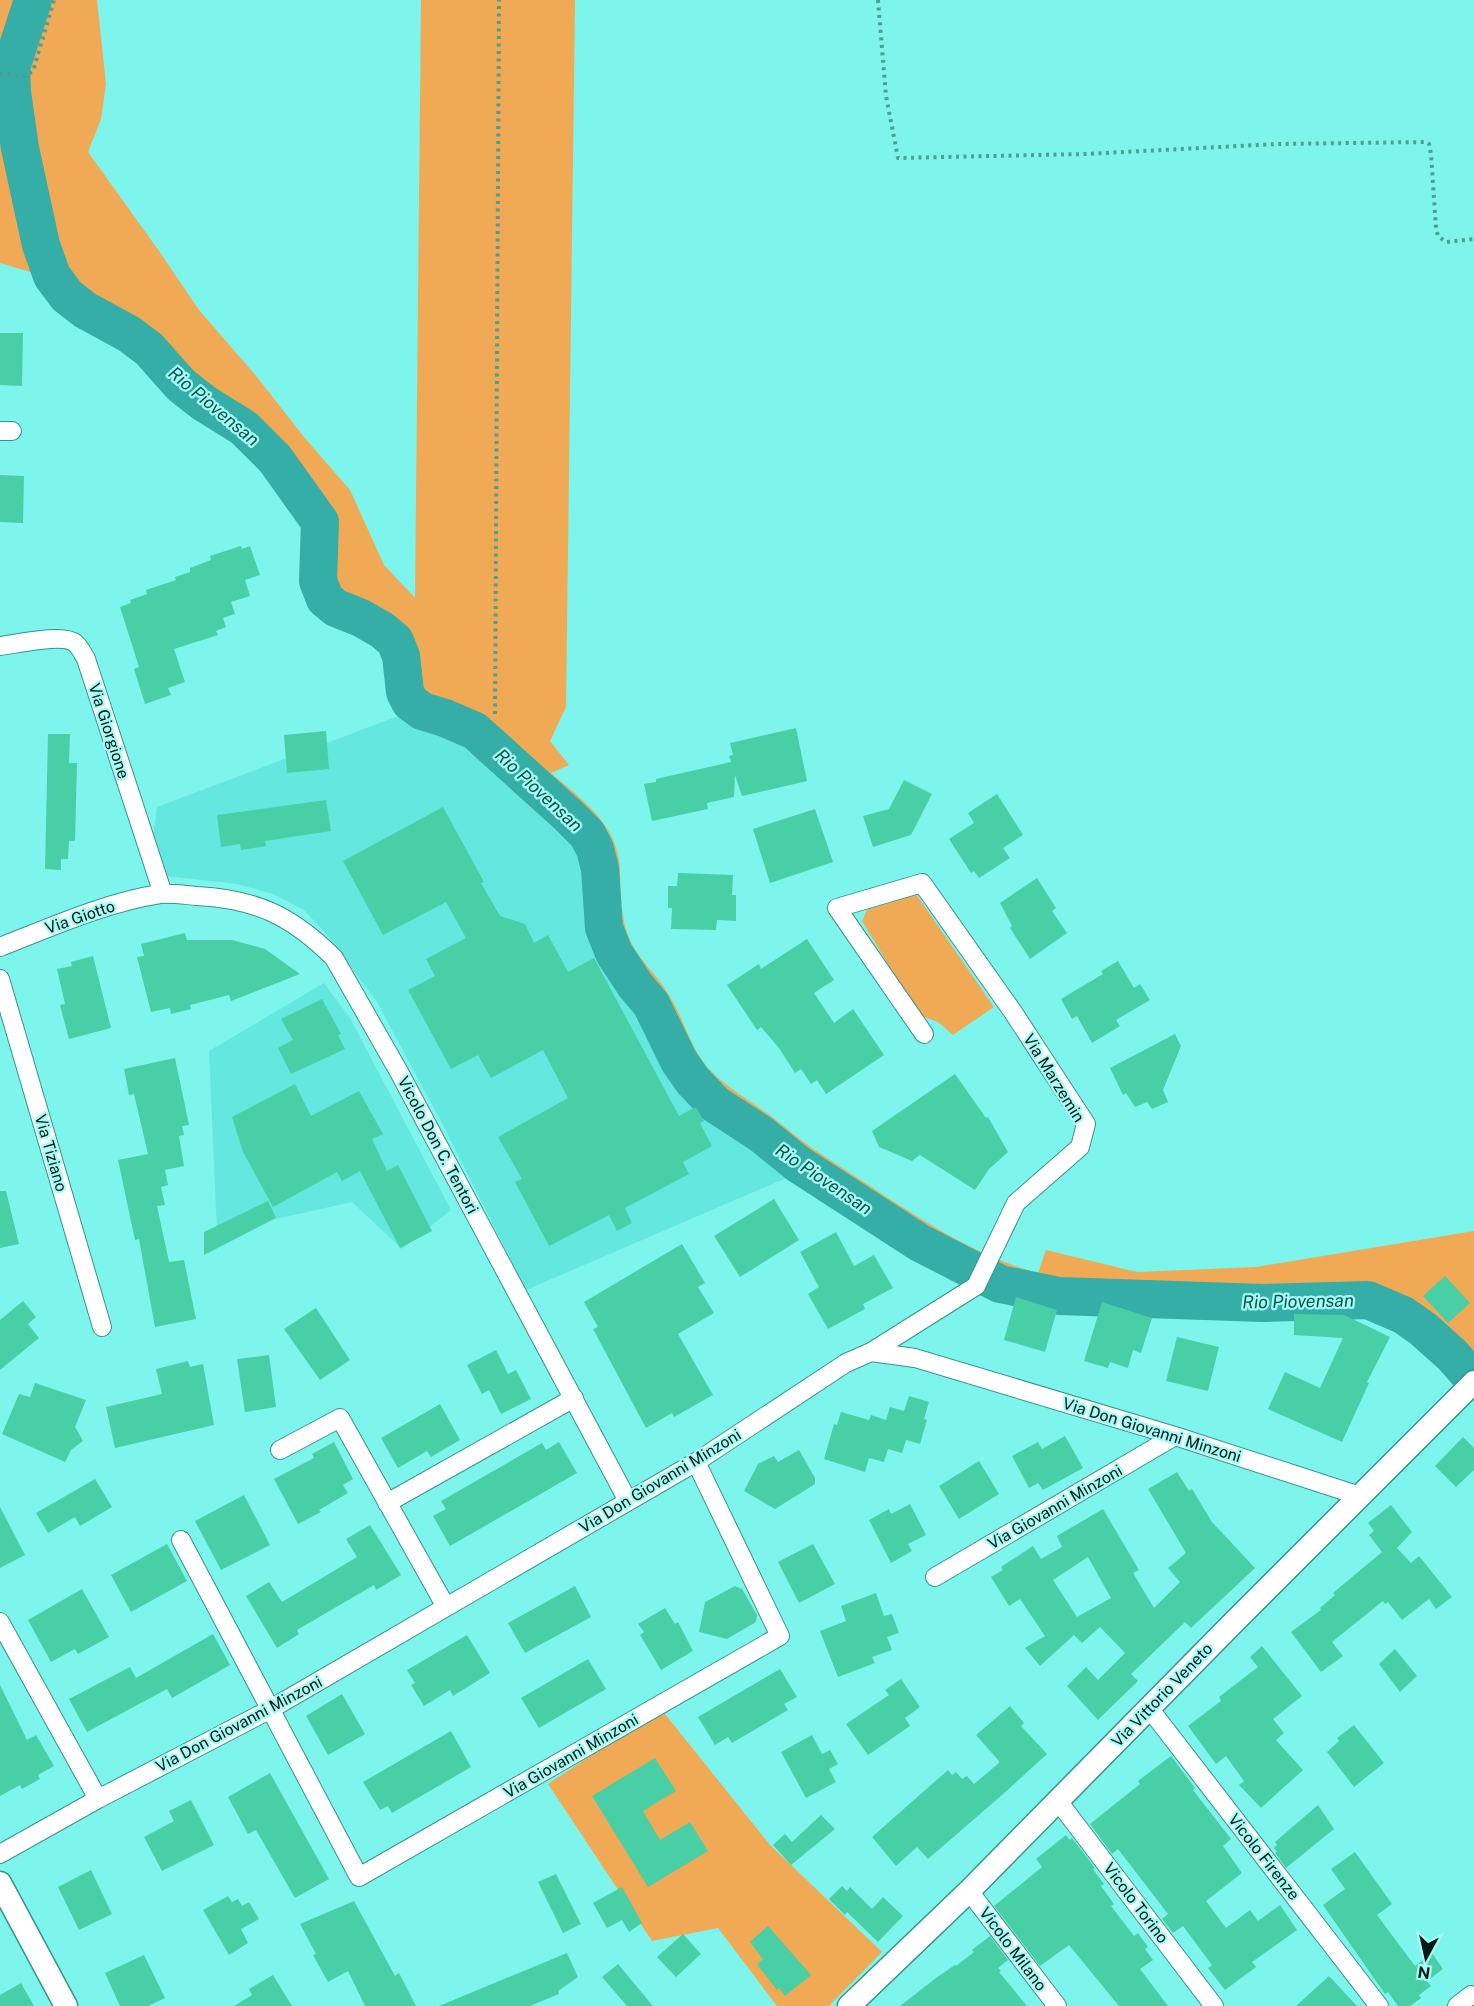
<svg xmlns="http://www.w3.org/2000/svg" width="1474" height="2006" viewBox="0 0 1474 2006" font-family="'Public Sans',sans-serif">
  <rect width="100%" height="100%" fill="#7ef5ec"/>
  <path fill="#64e7de" d="M401,715l16,10 25,7 29,13 28,28 69,60 7,8 8,19 6,71 13,31 19,28 17,21 25,50 17,27 111,88 -265,114 -81,-161 -68,-127 -49,-66 -24,-26 -31,-16 -36,-10 -89,-10 9,-67z
    M324,983l26,35 101,192 -49,39 -50,-47 -135,30 -8,-181z"/>
  <path fill="#f0a955" d="M0,0h97l9,84 -5,35 -13,33 71,99 40,59 58,67 47,60 46,53 34,75 31,33 6,-598h154l-9,707 -16,34 19,24 -18,8c31,27 67,51 69,96 1,27 0,51 12,75 9,18 25,31 35,48 16,23 22,54 41,76 20,21 45,34 68,52 12,9 24,20 36,28 25,17 51,33 76,50 47,30 96,61 150,75l8,-23 91,22 119,-5 218,-36v137l-15,15 -26,-26 -31,-26 -14,-8 -22,-8 -101,3 -198,-6 -31,-4 -39,-10 -81,-41 -126,-82 -36,-29 -47,-31 -27,-27 -17,-27 -25,-50 -17,-21 -19,-28 -13,-31 -6,-71 -8,-19 -7,-8 -69,-60 -28,-28 -29,-13 -25,-7 -20,-14 -8,-22 -4,-38 -5,-5 -25,-15 -20,-8 -14,-7 -12,-13 -8,-31 5,-45c-21,-30 -41,-62 -68,-86 -17,-13 -37,-21 -53,-35 -18,-15 -31,-34 -49,-48 -37,-31 -83,-36 -102,-85l-34,-10z
    M916,894l78,113 -41,28 -15,-13 -19,-7 -57,-94 5,-11z
    M661,1709l109,136 112,107 -53,54h-52l-59,-78 -66,13 -104,-157z"/>
  <g fill="none" stroke-linecap="round" stroke-linejoin="round">
    <path stroke="#34aea6" stroke-width="38" d="M33,0l-22,68 1,24 8,56 21,97 11,31 15,20 18,14 44,24 20,15 32,36 23,18 40,25 31,31 45,63 -2,59 7,18 11,9 25,10 21,12 13,11 6,15 4,36 5,10 12,9 23,7 30,13 94,85 18,18 8,15 5,20 4,59 10,25 21,32 16,19 28,57 14,20 22,23 46,30 37,30 122,79 80,41 59,12 204,7 105,-3 35,15 20,14 29,26 22,25"/>
  </g>
  <path fill="#48cfa5" fill-rule="evenodd" d="M0,333h23l-1,53 -22,-1z
    M0,475l24,1 -1,47 -23,-1z
    M241,546l1,3 8,-3 10,29 -15,5 5,16 -19,6 4,12 -12,4 3,9 -10,4 2,4 -44,14 11,33 -17,6 3,7 -26,9 -11,-35 5,-2 -19,-60 11,-4 -1,-3 17,-6 -1,-4 30,-10 -1,-3 15,-5v-4l21,-8 -1,-4z
    M796,728l11,53 -65,15 -7,-21 -1,22 -27,6 1,6 -56,12 -8,-37 12,-2v-3l75,-17 -2,-6 4,-1 -3,-12z
    M326,731l3,38 -42,4 -3,-38z
    M48,734h22l-1,29h8l-2,78h-6l-1,18h-7v11l-16,-1z
    M904,780l28,14 -21,41 -38,12 -10,-31 26,-7z
    M997,794l26,41 -20,13 7,10 -31,20 -5,-7 -3,2 -22,-34 25,-16 -6,-10z
    M326,800l5,31 -66,10 1,5 -25,4 -1,-6 -19,3 -4,-32z
    M443,807l41,75 -3,1 19,33 25,8 9,19 14,-8 20,37 26,-14 85,158 17,-9 8,14 -4,2 12,23 -29,16 6,12 -64,34 7,15 -15,8 -8,-16 -60,31 -34,-64 7,-3 -24,-42 70,-39 -25,-48 -52,28 -13,-23 -27,14 -43,-79 27,-14 -9,-17 40,-21 -20,-36 -63,33 -40,-74z
    M815,809l18,53 -63,21 -17,-54z
    M678,873l55,2 -1,20h4v26l-19,-1 -1,10 -45,-1 1,-21h-4v-22h9z
    M1037,878l19,30 -4,3 15,22 -37,26 -20,-31 2,-2 -12,-23z
    M185,933l2,7h45l33,9 35,25 -69,27 -2,-6 -39,10 1,4 -20,5 -1,-6 -19,4 -14,-55 7,-1 -3,-12z
    M807,939l27,41 -20,13 20,30 19,-14 31,46 -58,39 -9,-14 -6,4 -10,-15 -6,4 -16,-25 -18,-21 -4,3 -30,-45 32,-21 2,5z
    M93,956l18,72 -42,11 -9,-34 5,-1 -8,-35 15,-3 -1,-4z
    M1118,961l16,27 6,-4 10,16 -34,20 4,6 -28,17 -15,-27 -5,3 -11,-20 42,-25 -2,-3z
    M322,999l19,35 -3,1 7,14 -54,25 -13,-26 15,-8 -12,-21z
    M1175,1034l6,12 -18,44 5,12 -16,7 -5,-7 -12,5 -9,-14 -3,2 -13,-27z
    M175,1058l14,67 -7,1 2,9 -5,1 5,30 -19,4 3,15 -7,2 4,18 -8,1 12,56 15,-2 12,59 -41,8 -16,-88 -4,1 -17,-80 30,-6 -14,-60 -5,1 -5,-26z
    M955,1074l31,44 2,-1 20,35 -19,17 -14,21 -55,-35 -8,6 -33,-14 -7,-16z
    M295,1084l16,32 48,-25 24,43 -11,5 15,32 11,-6 34,66 -32,17 -40,-77 -18,10 -5,-9 -64,35 -30,-55 -11,-35z
    M0,1191h6l13,53 -19,4z
    M774,1199l25,41 -59,37 -26,-41z
    M268,1201l8,17 -72,37v-23z
    M836,1232l18,34 20,-11 19,33 -30,16 2,5 -37,20 -20,-35 11,-7 -19,-35z
    M682,1244l23,39 -7,4 16,26 -36,21 35,61 -39,22 -2,-4 -26,15 -53,-99 5,-2 -14,-25z
    M1445,1276l25,27 -22,20 -25,-27z
    M1016,1297l41,13 -12,42 -41,-12z
    M23,1301l13,16 -8,7 11,14 -39,32v-50z
    M1102,1302l50,16 -11,35 -8,-3 -5,18 -18,-6 -2,6 -24,-7z
    M316,1308l34,52 -30,20 -36,-51z
    M1294,1314l50,1 46,22 -23,45 2,1 -27,59 -74,-33 17,-37 35,16 23,-50 -49,-3z
    M1177,1337l42,10 -11,44 -42,-10z
    M496,1350l12,24 8,-4 15,29 -30,15 -12,-24 -7,4 -15,-29z
    M269,1355l7,52 -31,5 -8,-53z
    M188,1361l2,6 13,-3 11,61 -99,23 -9,-41 56,-13 -6,-25z
    M35,1383l51,17 -11,27 8,14 -12,9 -6,12 -63,-28 17,-40 11,3z
    M909,1396l20,6 -5,17 3,1 -7,24 -14,-4 -4,13 -14,-4 -4,13 -15,-4 -4,14 -41,-13 10,-35 3,1 4,-13 28,8 2,-5 15,5 4,-13 14,4z
    M440,1404l20,36 -29,17 -4,-6 -29,17 -17,-30z
    M1065,1436l18,32 -40,22 -5,-7 -9,5 -17,-32 26,-14 4,7z
    M1463,1437l11,11v22l-18,17 -21,-21z
    M334,1442l19,37 -10,6 5,8 -29,17 2,2 -23,12 -24,-45 40,-21 -2,-4z
    M559,1442l18,31 -127,73 -17,-30 13,-7 -5,-8 101,-58 4,7z
    M799,1450l16,28v6l-40,25 -31,-18 14,-27 16,-8 4,6z
    M979,1461l20,33 -40,25 -20,-33z
    M1177,1472l12,19 3,-2 20,33 43,46 -64,60 -6,-6 -54,52 7,7 -40,39 -31,-34 19,-19 12,13 27,-27 -25,-26 -18,16 -8,-8 -34,31 -15,-18 20,-12 -25,-37 -11,7 -18,-29 12,-7 -2,-3 32,-21 8,13 21,-12 -5,-11 46,-27 36,61 -6,3 21,35 26,-26 -12,-14 18,-15 -38,-64zM1088,1557l23,41 -34,19 -24,-37z
    M95,1479l17,28 -32,19 -5,-9 -27,16 -12,-20z
    M244,1495l26,50 -49,25 -26,-49z
    M910,1504l16,31 -18,9 4,7 -21,12 -22,-43 20,-11 2,5z
    M1391,1505l21,27 -15,16 14,15 8,-7 33,41 -16,12 -7,-10 -27,21 -14,-18 -3,2 -2,-3 -51,41 11,14 -22,16 -30,-40 30,-22 -1,-2 15,-13 -2,-2 49,-41 -13,-17 5,-4 -6,-8z
    M0,1507l25,48 -25,13z
    M370,1525l31,50 -25,15 -2,-5 -77,45 2,4 -22,14 -31,-52 23,-14 13,20 75,-45 -11,-18z
    M167,1544l20,37 -56,31 -20,-37z
    M813,1544l22,40 -36,19 -21,-41z
    M575,1586l16,31 -66,36 -17,-30z
    M735,1586l7,3 15,26 -1,7 -29,17 -28,-7 6,-30z
    M82,1589l27,48 -31,17 -3,-5 -24,13 -23,-42z
    M876,1593l8,23 8,-2 7,19 -12,4 5,13 -20,7 3,6 -37,14 -18,-46 26,-10 -5,-15z
    M665,1608l10,16 3,-2 15,29 -32,19 -21,-35 4,-3 -6,-8z
    M213,1634l17,31 -58,33 -5,-9 -80,43 -18,-33 61,-32 6,11z
    M467,1635l23,38 -37,23 -3,-6 -26,16 -13,-21 4,-2 -8,-13z
    M1262,1646l40,50 -29,23 11,14 -8,7 27,30 -42,38 -22,-23 5,-4 -18,-25 -10,8 -28,-38 33,-25 -2,-4 39,-30 -8,-10z
    M1395,1649l22,27 -17,16 -21,-28z
    M588,1659l18,30 -67,39 -18,-30z
    M780,1669l17,28 -13,7 4,6 -56,33 -4,-6 -13,8 -17,-28z
    M901,1679l19,28 -15,11 5,8 -42,29 -22,-31 43,-29 -4,-5z
    M0,1685l27,55 9,-5 18,31 -16,9 2,4 -18,10 -2,-4 -20,11z
    M342,1694l23,40 -37,21 -22,-39z
    M1010,1706l14,17 -3,3 26,28 -45,41 -74,64 -11,-12 -21,19 -24,-29 76,-67 4,5 4,-3 6,7 5,-3 7,8 25,-21v-2l-23,-26z
    M1354,1725l30,38 -30,24 -27,-35 12,-11 -2,-3z
    M451,1731l20,36 -79,46 -4,-7 -8,4 -17,-28z
    M812,1735l10,19 8,-4 8,14 -9,5 7,13 -30,16 -25,-46z
    M1171,1756l24,32 -2,2 38,49 -8,7 19,27 -36,28 20,27 24,-18 8,11 22,-16 17,25 -45,32 4,5 -31,23 -17,-22 4,-3 -29,-39 -10,7 -11,-14 6,-5 -50,-65 -6,5 -22,-30 50,-40 -2,-3z
    M655,1758l21,33 -33,20 17,29 30,-18 18,29 -60,36 -56,-91z
    M270,1773l59,106 -34,19 -39,-68 -8,4 -20,-37z
    M191,1800l23,45 -52,26 -18,-34 30,-16 -5,-10z
    M1318,1805l16,24 -48,39 -11,-15 2,-1 -3,-4 3,-3 -2,-3z
    M821,1815l14,14 -44,36 -18,-20 12,-11 7,8z
    M1066,1835l4,5 2,-2 23,30 -2,1 11,15 -3,2 13,18 -3,2 23,30 4,-3 10,14 -3,2 8,11 -13,9 28,37h-49l-50,-61 -29,21 -46,-60 48,-39 -6,-8z
    M1355,1852l37,52 -15,11 38,51 17,-13 11,16 -16,12 4,5 -12,9 2,3 -11,8h-12l-10,-14 -3,2 -62,-89 22,-16 -14,-20z
    M91,1870l21,44 -33,16 -21,-43z
    M556,1874l25,50 -18,9 -25,-51z
    M842,1886l5,5 3,-4 22,22 11,-12 20,19 -25,26 -31,-30 -2,3 -16,-16z
    M622,1887l20,36 -13,9 -7,-12 -15,8 -14,-25z
    M228,1896l4,6 6,-3 4,7 7,-4 10,17 -18,10 7,14 -19,12 -26,-45z
    M354,1901l41,75 4,-3 17,33h-51l-17,-35 -20,11 -15,-27 3,-1 -16,-30z
    M768,1926l43,49 -26,21 -6,-8 -2,2 -20,-26 6,-5 -13,-17z
    M683,1934l18,20 -25,23 -19,-20z
    M990,1936l18,24 -10,8 3,3 -2,1 28,34h-127l36,-28 19,-13 1,1 18,-14 -2,-2z
    M567,1953l11,24 -20,14 1,3 -29,12h-91z
    M144,1955l21,43 -17,8h-28l-15,-33z
    M618,1964l35,42h-26l-25,-29z
    M273,1975l19,31h-58l18,-11 -3,-6z
    M1329,1976l28,30h-61z
    M21,1983l13,23h-34v-11z"/>
  <g fill="none" stroke-linecap="round" stroke-linejoin="round">
    <g stroke="#35938d" stroke-width="20">
      <path id="minor" d="M0,431h12
        M0,646c16,-2 64,-13 75,-3 5,4 8,11 11,16l77,235
        M0,947c51,-20 107,-45 160,-53 12,-1 25,1 37,2 59,3 95,20 137,62l65,114 229,429
        M0,979l102,348
        M871,1352l105,-66 40,-83 64,-56 6,-23 -73,-112 -91,-129 -85,25 87,126
        M280,1450l60,-32 106,189
        M387,1503l187,-105
        M181,1540l178,337 421,-241 -84,-174
        M935,1577l240,-141
        M0,1622l98,177
        M1149,1708l230,298
        M1058,1801l156,205
        M0,1854l98,-55 171,-89 427,-248 150,-99 25,-11 44,6 260,78 185,60
        M969,1891l88,115
        M1457,2006l14,-11 3,1"/>
    </g>
    <g stroke="#35938d" stroke-width="25">
      <path id="tertiary" d="M0,1883l66,123
        M849,2006l120,-115 265,-269 240,-240"/>
    </g>
    <path stroke="#4c9e97" stroke-width="4" stroke-dasharray="3 4.5" stroke-linecap="butt" d="M878,0l8,96 12,62 187,-4 192,-10 149,-2 3,2 2,10 5,74 2,8 8,6 28,-3
      M0,73l24,3 9,-5 21,-71
      M495,714l4,-714"/>
    <use href="#minor" stroke="#fff" stroke-width="18"/>
    <use href="#tertiary" stroke="#fff" stroke-width="22"/>
  </g>
  <g text-anchor="middle" dominant-baseline="central" stroke-width="4.5" stroke-linejoin="round" paint-order="stroke">
    <g font-size="16" fill="#001715" stroke="#a4fef6">
      <text transform="translate(109 731) rotate(72)">Via Giorgione</text>
      <text transform="translate(80 917) rotate(-19)">Via Giotto</text>
      <text transform="translate(1054 1078) rotate(58)">Via Marzemin</text>
      <text transform="translate(438 1145) rotate(62)">Vicolo Don C. Tentori</text>
      <text transform="translate(51 1153) rotate(74)">Via Tiziano</text>
      <text transform="translate(1152 1430) rotate(17)">Via Don Giovanni Minzoni</text>
      <text transform="translate(660 1481) rotate(-31)">Via Don Giovanni Minzoni</text>
      <text transform="translate(1055 1507) rotate(-30)">Via Giovanni Minzoni</text>
      <text transform="translate(1162 1695) rotate(-46)">Via Vittorio Veneto</text>
      <text transform="translate(239 1724) rotate(-28)">Via Don Giovanni Minzoni</text>
      <text transform="translate(571 1756) rotate(-30)">Via Giovanni Minzoni</text>
      <text transform="translate(1264 1857) rotate(52)">Vicolo Firenze</text>
      <text transform="translate(1136 1903) rotate(53)">Vicolo Torino</text>
      <text transform="translate(1013 1949) rotate(53)">Vicolo Milano</text>
    </g>
    <g font-size="18" font-style="italic" fill="#0c524e" stroke="#a4fef6">
      <text transform="translate(214 406) rotate(40)">Rio Piovensan</text>
      <text transform="translate(539 790) rotate(43)">Rio Piovensan</text>
      <text transform="translate(824 1179) rotate(34)">Rio Piovensan</text>
      <text transform="translate(1298 1301) rotate(-1)">Rio Piovensan</text>
    </g>
  </g>
  <g transform="translate(1426 1958) rotate(188)" stroke="#a4fef6" stroke-width="4.5" paint-order="stroke">
  <path d="M0-4.5L10 22L0 15L-10 22Z" fill="#001715"/>
  <text y="-9" font-size="16" font-weight="bold" text-anchor="middle" fill="#001715">N</text>
  </g>
</svg>
